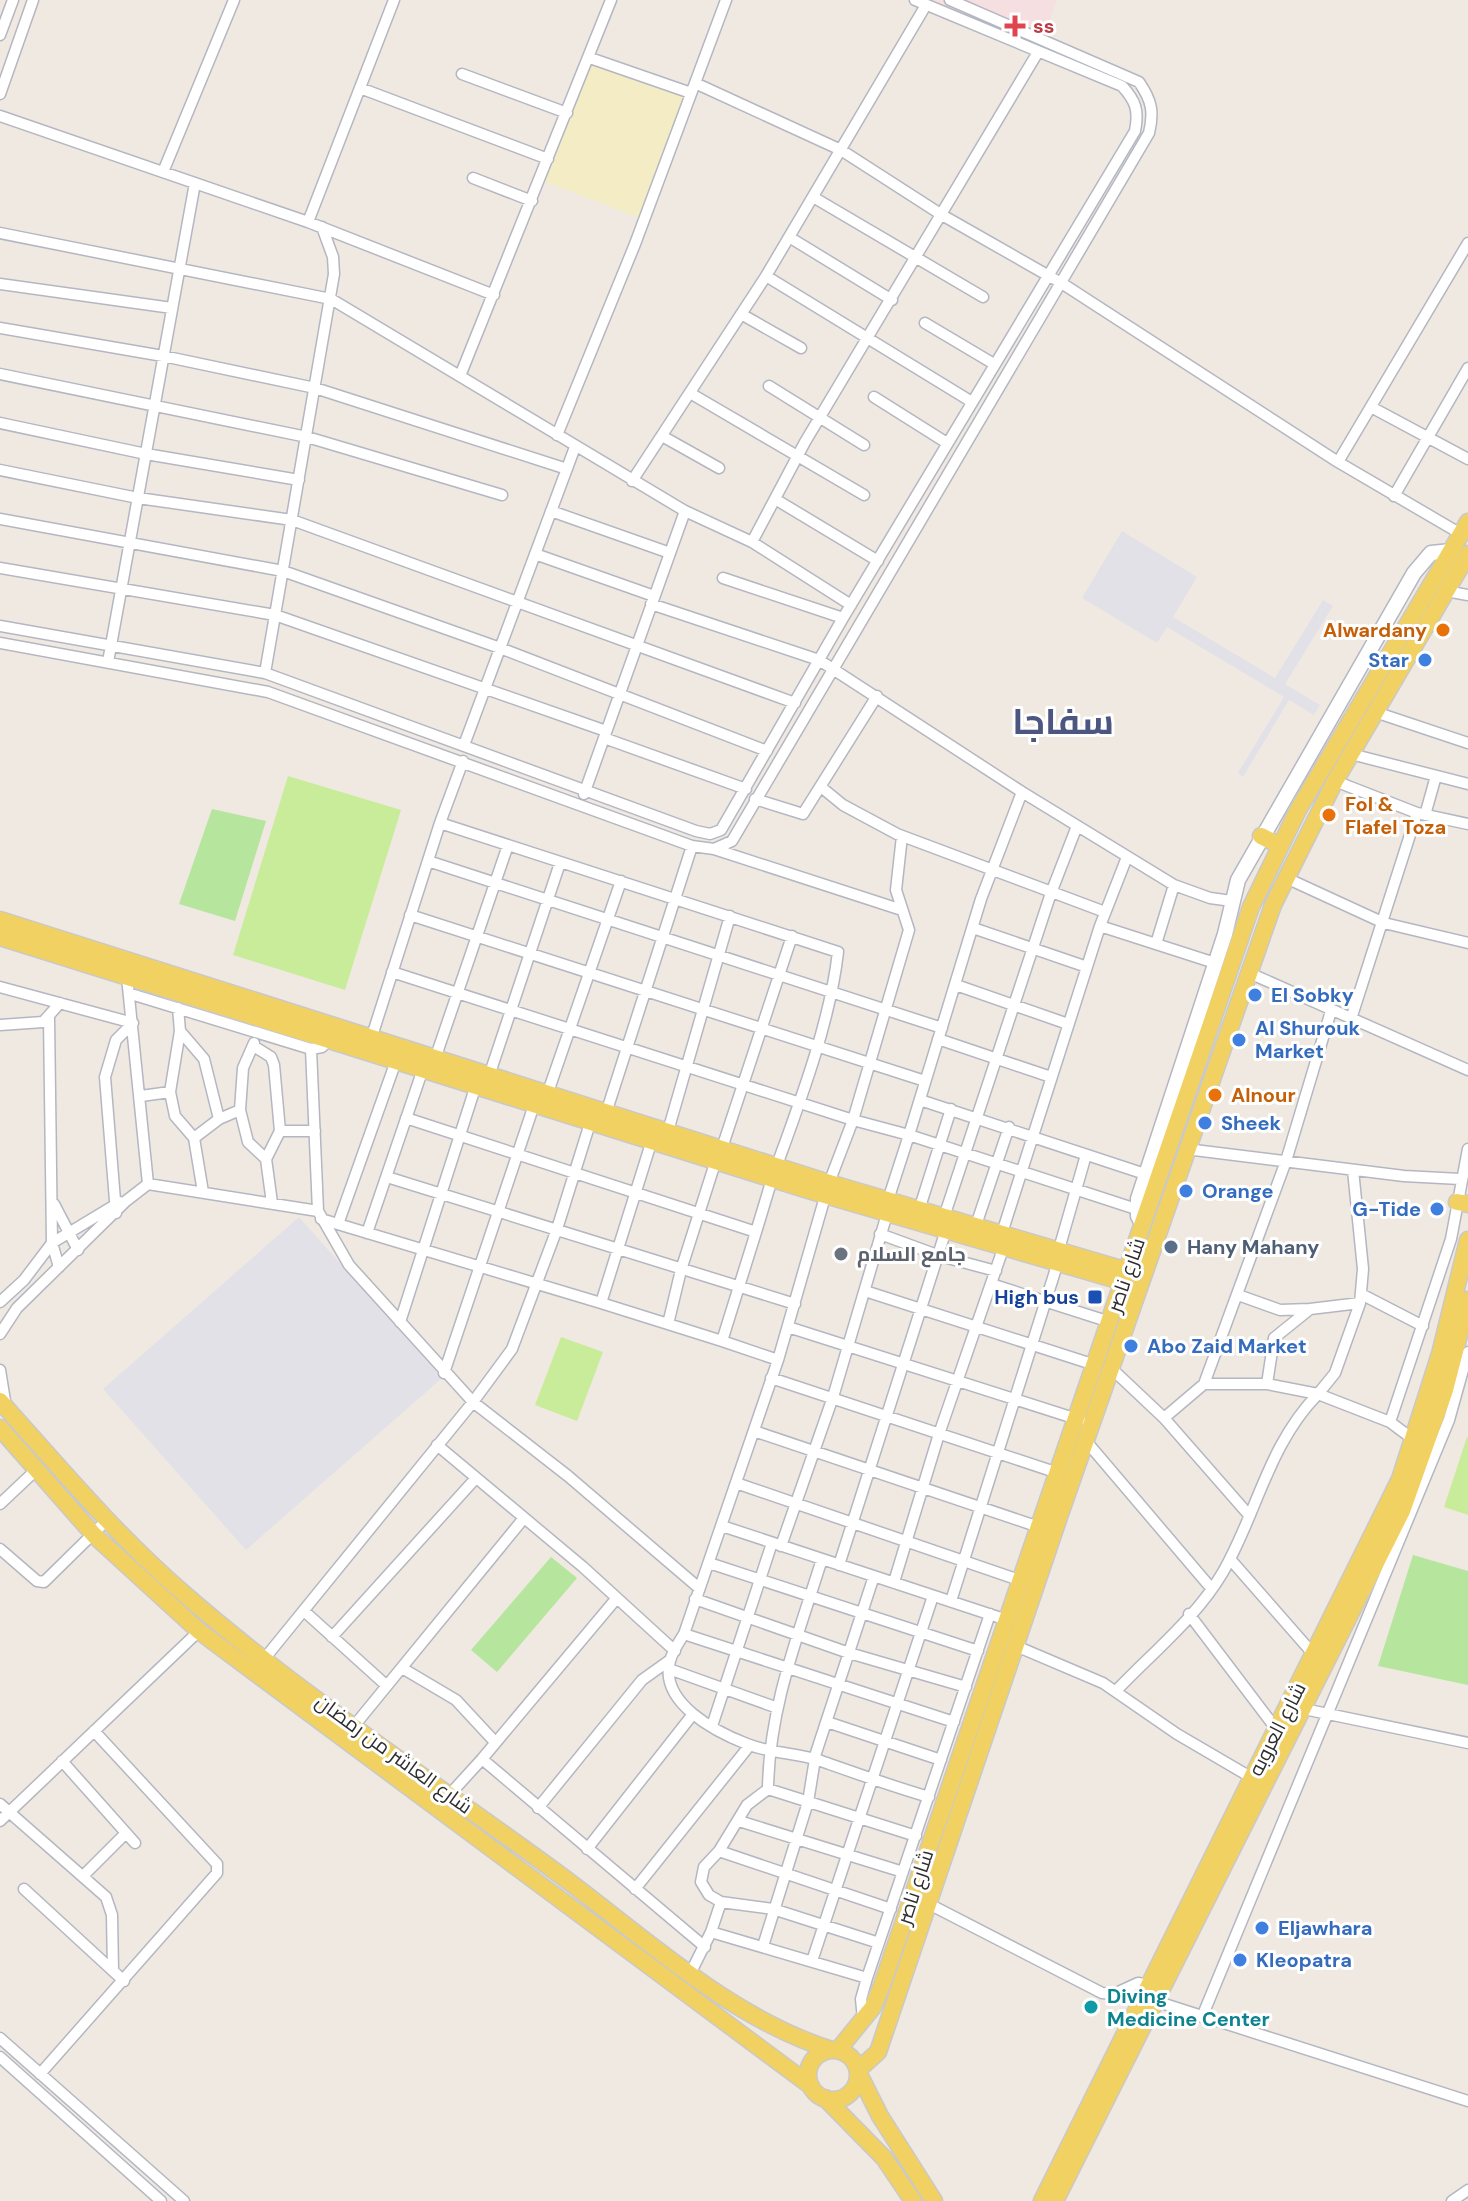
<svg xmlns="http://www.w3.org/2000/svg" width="1468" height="2201" viewBox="0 0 1468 2201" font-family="'DM Sans',Cairo,sans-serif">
  <rect width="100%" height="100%" fill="#efe9e1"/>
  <path fill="#e3e1e8" d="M1122,531l75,46 -24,40 102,61 48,-78 10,6 -48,78 35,21 -6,10 -25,-15 -46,77 -5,-4 46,-76 -117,-70 -10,16 -75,-45z
    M299,1217l143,161 -196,172 -143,-161z"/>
  <path fill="#f5dfe0" d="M925,0h132l-19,52z"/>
  <path fill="#b6e59e" d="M212,809l54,12 -31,100 -56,-17z
    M1413,1555l55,16v114l-90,-19z
    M551,1557l26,21 -80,94 -26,-22z"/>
  <path fill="#f3ecc5" d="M590,58l101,35 -49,126 -99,-38z"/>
  <path fill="#c9ec9a" d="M288,776l113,34 -56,180 -112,-35z
    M561,1337l42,15 -26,69 -42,-16z
    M1467,1437h1v78l-24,-8z"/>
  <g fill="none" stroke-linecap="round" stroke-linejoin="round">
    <g stroke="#b4b7c1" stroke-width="13">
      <path id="street" d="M0,35l13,-35
        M590,58l101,35
        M462,74l105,39
        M695,83l146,67 101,65 121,69 275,178 123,72
        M360,88l188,71
        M0,94l33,-94
        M0,116l308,106 186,73
        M163,172l71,-172
        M473,178l59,23
        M813,197l170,100
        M308,222l86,-222
        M0,233l331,66 354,212 67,31 99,63
        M789,237l103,63
        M766,276l206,126
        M0,284l172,24
        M741,314l60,34
        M925,323l69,41
        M0,328l163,28 152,32 252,81
        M0,374l307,63 195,58
        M460,376l151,-376
        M769,386l95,59
        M690,393l174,102
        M874,397l73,46
        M1371,407l97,52
        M0,423l146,31 153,26
        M557,435l78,-191 91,-244
        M662,436l57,32
        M1338,462l130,-219
        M0,470l138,28 154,22 503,183
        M632,481l134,-205 160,-271
        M1394,496l74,-128
        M775,499l103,62
        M551,511l119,42
        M0,519l283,52 217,77 267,103
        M752,542l53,-100 233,-390
        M535,554l119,42
        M0,568l275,47 331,116
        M723,578l120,40
        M1446,591l22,4
        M651,604l168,56 203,132 152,93 36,13 22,3
        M0,626l265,47 431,158 14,3 11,-4 122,-212 292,-487c4,-20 1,-30 -13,-45l-207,-86
        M0,643l268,49 424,154 22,3 18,-8 417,-708c5,-21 3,-32 -10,-51l-189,-82
        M108,662l87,-479
        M265,673l69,-399 -1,-17 -11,-30
        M1375,712l93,31
        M604,738l142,51
        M464,745l111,-298
        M1351,754l117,30
        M1335,781l82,32 51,11
        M821,787l22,18 54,29 208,78
        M584,794l101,-283
        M755,799l48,15 74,-118
        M1425,815l11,-39
        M440,823l23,-62
        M714,849l188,61
        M428,861l514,167
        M1284,877l100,46 84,20
        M410,915l515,166
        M1100,926l115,37
        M973,928l114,39
        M1156,944l18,-59
        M392,972l461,148 56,-190 -13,-40 6,-54
        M1247,972l221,98
        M127,977l21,207
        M956,985l112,39
        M0,987l133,36
        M131,994l180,55
        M178,1008l2,23 24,28 15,60 -25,19 9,54
        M49,1018l3,225 7,24
        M1351,1019l66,-206
        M0,1025l43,-3 17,-19
        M372,1036l68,-213 398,129c-8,70 -37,147 -61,213
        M938,1039l113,38
        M329,1040l-7,7 -11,2 7,162 31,54 124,137 95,74 131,112
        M255,1047l16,10 3,8 6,66 -14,28
        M436,1056l72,-211
        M490,1073l70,-210
        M170,1092l10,-61
        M548,1092l73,-211
        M141,1096l29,-4 5,24 19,22
        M920,1100l225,74
        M240,1110l3,-42 11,-25
        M607,1110l85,-264
        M406,1118l350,114 16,-53
        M219,1119l21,-9 8,32 18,17 6,44
        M280,1131h35
        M668,1131l62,-215
        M722,1148l70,-212
        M1186,1149l218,27 56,3
        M716,1160l-35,110 -13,54 54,17 34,-109
        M1353,1170l10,99 -3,34 -25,70 -17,21 72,28 24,18
        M387,1177l408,127
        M888,1200l21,-65 227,74
        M54,1204l24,46
        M919,1210l32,-101
        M116,1213l-11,-136 11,-37 17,-17
        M944,1217l107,-324 26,-67
        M321,1219l280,84 51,-163
        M338,1224l58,-163
        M976,1225l33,-98
        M367,1233l56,-164
        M1002,1233l98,-307 27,-69
        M880,1234l60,22 56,15
        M1059,1249l27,-94
        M991,1284l119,38
        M865,1291l230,74
        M1361,1294l62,32
        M1238,1295l42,15 30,-1 -36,29 -7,46 51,10
        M0,1302l24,-22 28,-37 68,-41
        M601,1303l67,21
        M1310,1309l50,-6
        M400,1322l76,-237
        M788,1327l292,93
        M0,1334l17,-26 109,-107 22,-17 170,27
        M722,1341l56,19
        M1111,1368l53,50 40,-34h63
        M0,1370l6,37
        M444,1373l91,-271
        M771,1378l287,95
        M1204,1384l82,-223 45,-150
        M1164,1418l84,96
        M1390,1422l61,-183 17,-90
        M754,1431l285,96
        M1086,1441l125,147
        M437,1445l146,122 92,84
        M736,1483l286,98
        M0,1504l36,-34
        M722,1526l285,94
        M781,1546l52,-149 54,-183
        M0,1549l37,32 7,1 63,-62
        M822,1559c-24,77 -53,149 -54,230l148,47
        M1230,1559l85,97
        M709,1563l269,88
        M839,1565l107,-335
        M894,1582l45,-148 65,-188
        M695,1599l154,54 117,34
        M951,1601l107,-339
        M304,1611l83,75
        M1189,1614l88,116
        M684,1634l270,88
        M332,1637l144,-159
        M1016,1646l87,37 74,51 77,45
        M265,1658l208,-256 39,-53 45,-120 34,-109
        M402,1668l54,32 39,42
        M669,1669l106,38
        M1116,1691c35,-37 81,-74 107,-119 34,-59 45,-127 95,-178
        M1304,1709l164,34
        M827,1722l114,38
        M354,1726l170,-208
        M712,1726l60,-183
        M482,1759l134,-160
        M814,1759l60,-183
        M62,1761l73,82
        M768,1789l-21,16 -28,46 -15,16 -3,15 8,13 12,7 52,7 106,34
        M451,1793l31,-34 223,188
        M929,1797c-38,-11 -74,-24 -111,-37 -22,-7 -49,-7 -71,-16 -31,-12 -88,-41 -77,-83 2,-9 9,-19 14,-27l94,-274 51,-177 24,-63 56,15 72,-236 41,-107
        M0,1804l106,93 6,18 1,56
        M538,1808l104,-128 28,-20
        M0,1821l199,-190
        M739,1821l164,51
        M587,1849l106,-135
        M719,1851l172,58
        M83,1876l43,-43
        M24,1889l100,92
        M635,1889l115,-144
        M927,1903l175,90 12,1 24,-11 11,2
        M711,1932l10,-30
        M763,1946l45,-144 7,-43
        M812,1961l121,-365
        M691,1972l20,-40 156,46
        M1155,2001l313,100
        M1202,2017l247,-597 19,-68
        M863,2019l-2,-20 6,-21 123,-364
        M0,2038l184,163
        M0,2057l161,144
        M40,2074l177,-201v-9l-123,-133
        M1452,2201l16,-11"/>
    </g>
    <g stroke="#b4b7c1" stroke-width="17">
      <path id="secondary" d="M1143,1225l-5,-9v-17l87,-265 13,-54 176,-307 17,-20 20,-2"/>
    </g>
    <g stroke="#c9c9c9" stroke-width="19">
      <path id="primary" d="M1261,836l18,9
        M0,920l829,263 299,88
        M0,937l808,253 316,92
        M1457,1202l11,2
        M0,1401c59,66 116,134 183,192 118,103 251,189 377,282 85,63 171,144 272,175
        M0,1428l94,107 105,96 612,455
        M838,2050l35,-43 9,-22 369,-1078 47,-97 170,-288
        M808 2075a25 25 0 1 1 50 0a25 25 0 1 1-50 0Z
        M858,2070l20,-18 181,-535 214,-612 62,-124 133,-227
        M858,2072l22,44 54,85
        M825,2098l59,60 29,43
        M1042,2201l358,-722 40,-125 28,-114
        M1055,2201l347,-690 43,-121 23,-90"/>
    </g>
    <use href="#street" stroke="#fff" stroke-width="10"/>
    <use href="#secondary" stroke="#fff" stroke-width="14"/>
    <use href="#primary" stroke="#f2d163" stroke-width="16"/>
  </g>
  <path fill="#e0444e" stroke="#fff" stroke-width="3" d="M1011 14h8v8h8v8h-8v8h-8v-8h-8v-8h8z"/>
  <g fill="#e8710a" stroke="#fff" stroke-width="3">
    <circle cx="1443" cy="630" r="8"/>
    <circle cx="1329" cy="815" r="8"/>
    <circle cx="1215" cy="1095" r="8"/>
  </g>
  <g fill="#3f7fe0" stroke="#fff" stroke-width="3">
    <circle cx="1425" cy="660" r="8"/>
    <circle cx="1255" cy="995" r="8"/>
    <circle cx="1239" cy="1040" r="8"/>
    <circle cx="1205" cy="1123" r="8"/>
    <circle cx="1186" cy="1191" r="8"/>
    <circle cx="1437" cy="1209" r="8"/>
    <circle cx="1131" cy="1346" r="8"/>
    <circle cx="1262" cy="1928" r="8"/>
    <circle cx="1240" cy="1960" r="8"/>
  </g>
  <circle fill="#5c6f8a" stroke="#fff" stroke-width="3" cx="1171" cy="1247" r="8"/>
  <circle fill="#6b7280" stroke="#fff" stroke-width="3" cx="841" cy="1254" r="8"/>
  <rect fill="#1a4fb4" stroke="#fff" stroke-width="3" x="1087" y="1289" width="16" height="16" rx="4"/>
  <circle fill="#0f9aa8" stroke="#fff" stroke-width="3" cx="1091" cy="2007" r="8"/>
  <g text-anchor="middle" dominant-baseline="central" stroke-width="6" stroke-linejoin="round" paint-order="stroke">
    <g font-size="20" font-weight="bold" fill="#be3a42" stroke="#fff" text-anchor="start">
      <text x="1033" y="26">ss</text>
    </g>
    <g font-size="20" font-weight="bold" fill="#c56008" stroke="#fff" text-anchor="start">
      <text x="1427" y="630" text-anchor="end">Alwardany</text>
      <text x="1345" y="804">Fol &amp;<tspan x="1345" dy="23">Flafel Toza</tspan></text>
      <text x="1231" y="1095">Alnour</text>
    </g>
    <g font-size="20" font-weight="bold" fill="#366cbe" stroke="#fff" text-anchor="start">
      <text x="1409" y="660" text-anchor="end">Star</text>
      <text x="1271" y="995">El Sobky</text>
      <text x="1255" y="1028">Al Shurouk<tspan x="1255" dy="23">Market</tspan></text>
      <text x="1221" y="1123">Sheek</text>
      <text x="1202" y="1191">Orange</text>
      <text x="1421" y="1209" text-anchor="end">G-Tide</text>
      <text x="1147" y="1346">Abo Zaid Market</text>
      <text x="1278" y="1928">Eljawhara</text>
      <text x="1256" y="1960">Kleopatra</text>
    </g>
    <g font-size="20" font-weight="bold" fill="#4e5e75" stroke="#fff" text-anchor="start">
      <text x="1187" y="1247">Hany Mahany</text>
    </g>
    <g font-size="20" font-weight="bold" fill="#5b616d" stroke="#fff" text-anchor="start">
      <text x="857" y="1254">جامع السلام</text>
    </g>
    <g font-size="20" fill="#2e2e2e" stroke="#fff">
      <text transform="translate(1126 1275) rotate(-71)">شارع ناصر</text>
      <text transform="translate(1277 1729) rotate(-63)">شارع العروبه</text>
      <text transform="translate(394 1754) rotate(36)">شارع العاشر من رمضان</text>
      <text transform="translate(915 1887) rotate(-72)">شارع ناصر</text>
    </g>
    <g font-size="20" font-weight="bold" fill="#164399" stroke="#fff" text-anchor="end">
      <text x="1079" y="1297">High bus</text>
    </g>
    <g font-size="20" font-weight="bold" fill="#0d838f" stroke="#fff" text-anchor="start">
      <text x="1107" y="1996">Diving<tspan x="1107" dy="23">Medicine Center</tspan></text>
    </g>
    <g font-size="36" font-weight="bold" fill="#4d5680" stroke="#fff">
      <text x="1063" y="721">سفاجا</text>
    </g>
  </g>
</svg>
